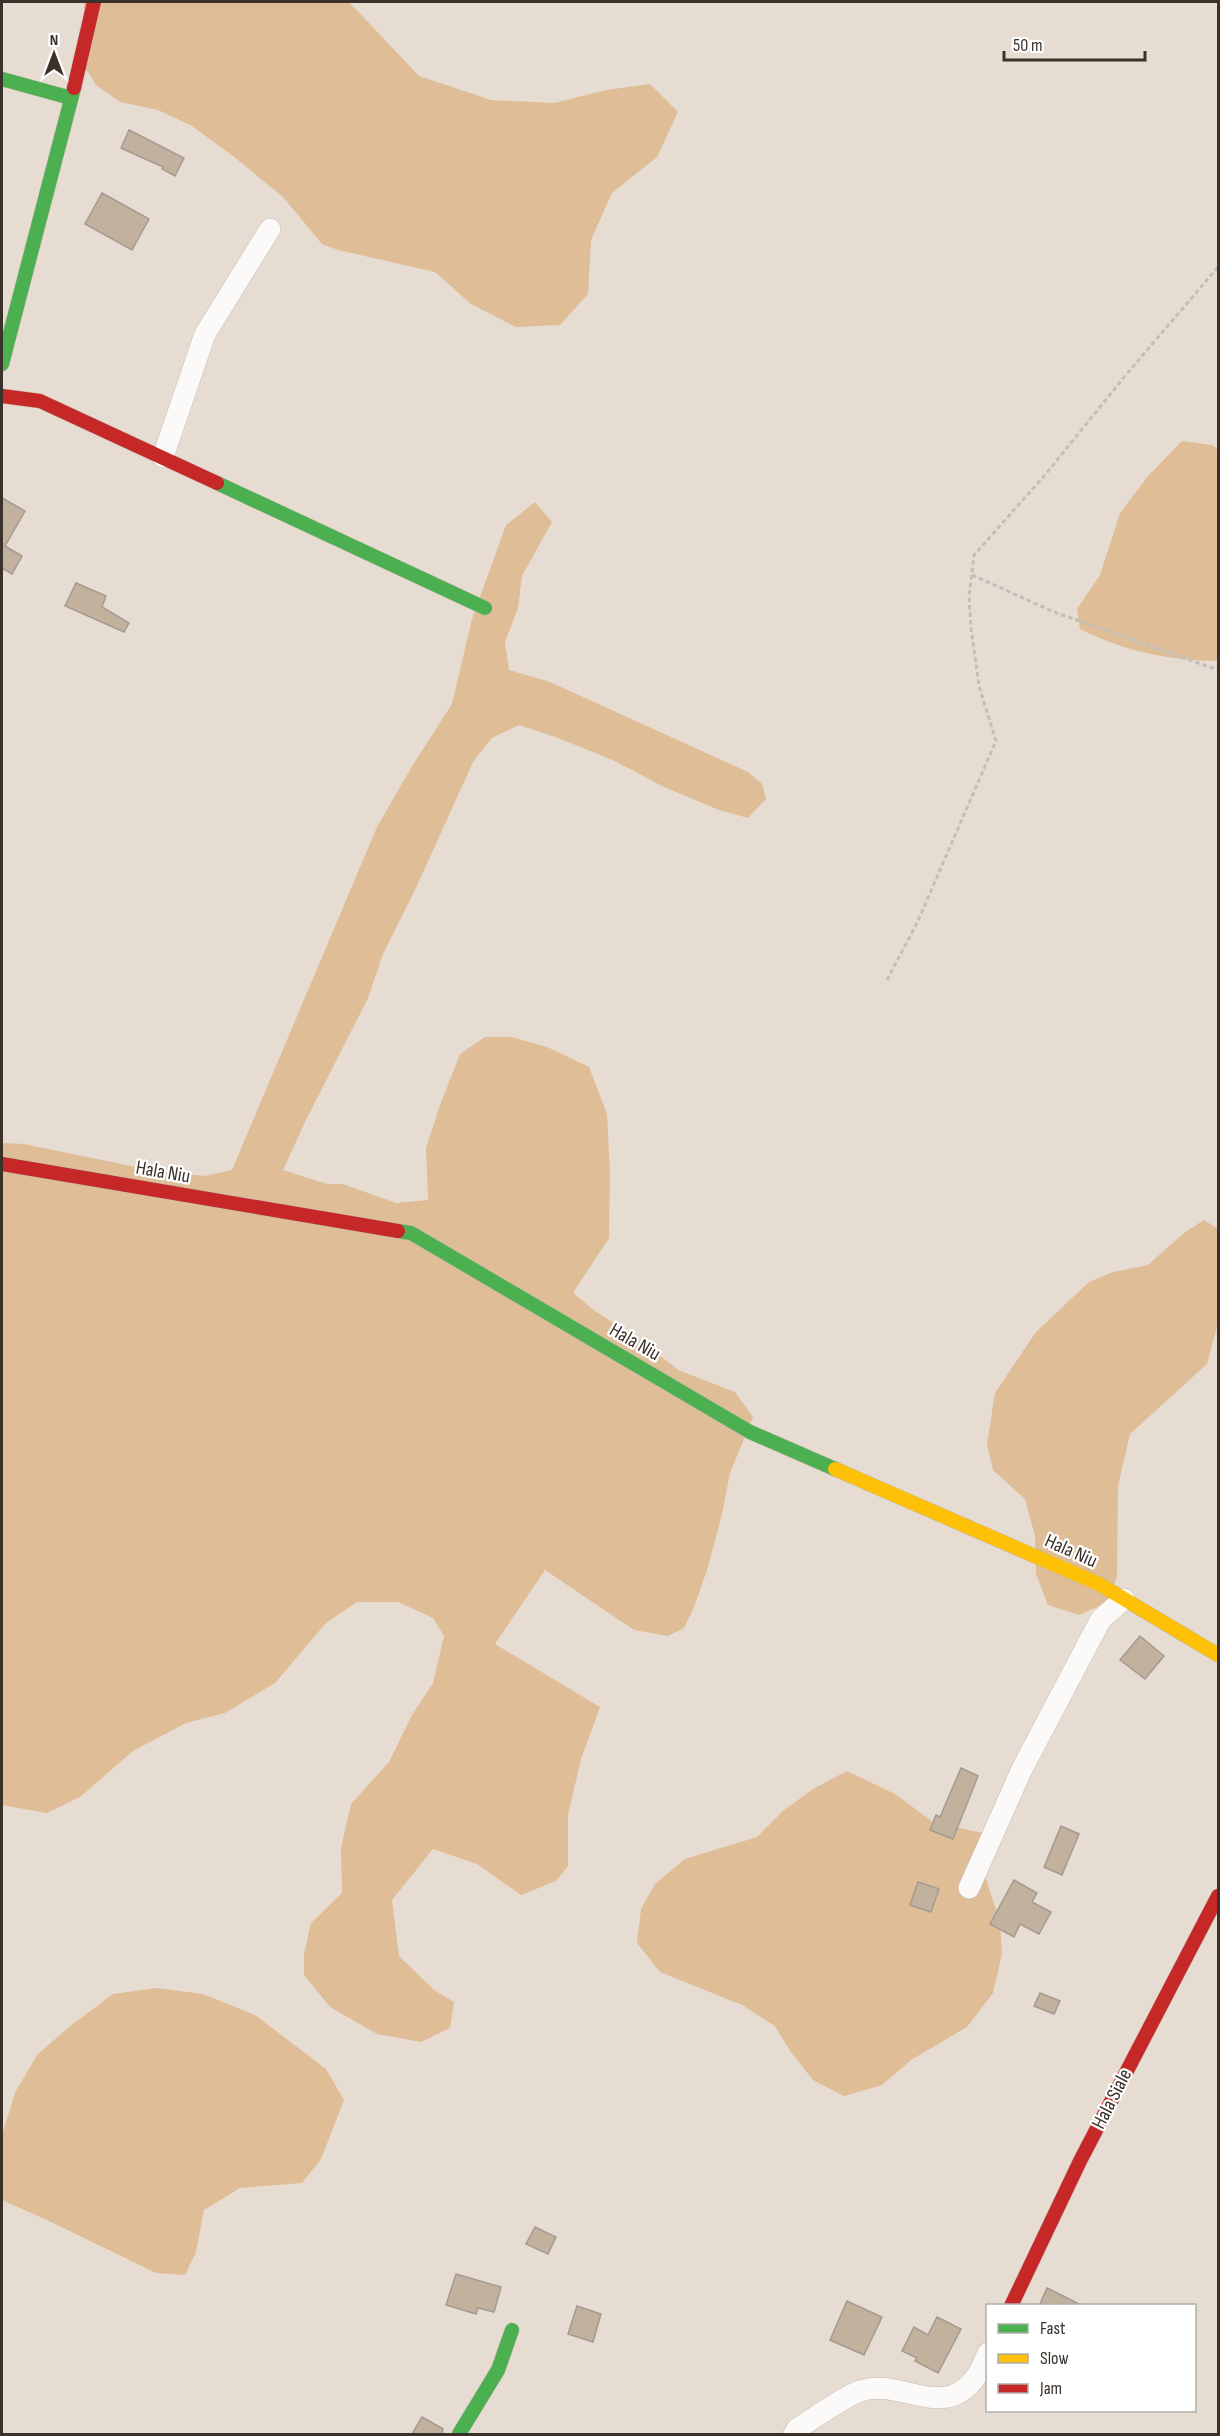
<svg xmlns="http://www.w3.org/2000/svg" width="1220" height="2436" viewBox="0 0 1220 2436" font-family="'Sofia Sans Condensed',sans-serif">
  <rect width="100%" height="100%" fill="#e7dcd1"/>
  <path fill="#dfbd96" d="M84,2h265l70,74 72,24 63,3 52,-13 44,-6 28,28 -21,45 -45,36 -21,47 -3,54 -28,31 -44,2 -45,-23 -36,-32 -97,-22 -16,-6 -39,-47 -50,-41 -41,-30 -34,-16 -38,-8 -24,-17 -12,-19z
    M1182,441l30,4 6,4v212c-51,-1 -92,-9 -138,-32l-3,-20 23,-34 20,-62 28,-37z
    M535,502l17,20 -30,54 -4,32 -13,34 4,28 41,12 198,90 14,12 4,15 -18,19 -29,-8 -57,-24 -47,-25 -57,-23 -39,-13 -27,13 -19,24 -58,128 -32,64 -15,44 -63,124 -22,48 44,14h16l53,19 32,-3 -2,-52 14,-43 20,-51 25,-17h26l36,10 42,20 18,47 3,57 -1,67 -36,55 22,18 47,30 36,29 57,22 18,25 -23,56 -8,41 -15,56 -13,37 -10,21 -16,8 -34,-6 -89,-60 -50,74 105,63 -19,52 -13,56v51l-12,15 -35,14 -44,-31 -44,-15 -41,51 7,56 35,34 20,12 -4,26 -29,14 -44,-8 -47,-27 -26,-32v-21l7,-31 31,-30 -1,-45 10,-44 38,-42 23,-47 21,-32 11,-47 -11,-18 -35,-16h-41l-31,21 -51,60 -50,30 -39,10 -53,28 -53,46 -33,16 -45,-8v-662l22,1 131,27 50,5 27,-6 145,-343 34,-59 41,-64 20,-85 34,-94z
    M1204,1220l14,9v94l-11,41 -77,70 -12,52 -1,90 -9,26 -29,13 -31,-10 -12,-31 -1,-38 -10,-37 -32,-29 -6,-26 8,-51 41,-61 53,-50 24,-10 35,-7 36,-32z
    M847,1771l48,23 38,28 54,12 -2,42 15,46 2,32 -9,39 -26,34 -56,33 -29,25 -38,11 -31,-16 -23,-29 -15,-25 -33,-21 -82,-33 -23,-29 4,-34 14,-25 30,-25 72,-22 26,-26 30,-22z
    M156,1988l47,6 52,21 71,54 18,31 -23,59 -19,24 -62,5 -36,22 -8,42 -11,23 -29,-2 -107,-52 -47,-21v-65l13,-42 22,-38 32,-28 44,-33z"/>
  <path fill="#c2b19c" stroke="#a39b92" stroke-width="1.5" d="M129,130l55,28 -9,18 -13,-7 1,-2 -42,-19z
    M102,193l47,26 -17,31 -47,-26z
    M2,498l23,13 -20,35 17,10 -10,18 -10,-6z
    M76,583l30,13 -4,11 27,16 -5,9 -59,-26z
    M1140,1636l24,20 -19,23 -25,-19z
    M961,1768l17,8 -25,63 -23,-9 6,-15 4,2z
    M1061,1826l18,8 -17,41 -18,-8z
    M1014,1880l23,13 -5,9 19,10 -12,22 -19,-10 -6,13 -24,-13z
    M918,1882l21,7 -8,23 -21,-7z
    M1040,1993l20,8 -6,13 -20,-8z
    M535,2227l21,10 -8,17 -22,-10z
    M456,2274l45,13 -7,25 -16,-4 -2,6 -30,-9z
    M1047,2288l36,18h-44z
    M847,2301l35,16 -18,38 -34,-15z
    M577,2306l24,8 -8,28 -25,-8z
    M937,2317l24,12 -23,44 -23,-12 2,-3 -15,-7 12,-24 14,8z
    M422,2417l21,12 -1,5h-30z"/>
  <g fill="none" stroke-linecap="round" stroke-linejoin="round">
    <g stroke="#c1b9b0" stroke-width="22">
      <path id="street" d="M163,457l42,-123 65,-105
        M969,1888l53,-119 70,-133 9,-17 23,-20
        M794,2434l3,-5c16,-10 46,-32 63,-38 40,-14 83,31 115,-13 6,-7 9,-17 13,-25"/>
    </g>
    <g stroke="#c1b9b0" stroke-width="15">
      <path id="fast" d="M2,79l69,19
        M2,364l72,-276
        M217,483l268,125
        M398,1231l13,2 339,199 85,37
        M459,2434l39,-64 14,-40"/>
    </g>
    <g stroke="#c1b9b0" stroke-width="15">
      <path id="slow" d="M835,1469l264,115 119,71"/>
    </g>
    <g stroke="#c1b9b0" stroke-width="15">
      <path id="jam" d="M74,88l20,-86
        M2,396l38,5 177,82
        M2,1164l396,67
        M1011,2306l69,-145 138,-265"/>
    </g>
    <path stroke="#c2beba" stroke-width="3" stroke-dasharray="4.5 3" stroke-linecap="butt" d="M972,575l82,37 164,58
      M887,980l30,-57 79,-182 -17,-55 -8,-58 -2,-31 5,-42 71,-80 80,-99 93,-109"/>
    <use href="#street" stroke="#fbfaf8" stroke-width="21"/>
    <use href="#fast" stroke="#4caf50" stroke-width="14"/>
    <use href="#slow" stroke="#ffc107" stroke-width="14"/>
    <use href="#jam" stroke="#c62828" stroke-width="14"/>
  </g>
  <g text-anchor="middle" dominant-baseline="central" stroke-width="4.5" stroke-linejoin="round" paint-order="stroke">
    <g font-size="20" fill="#3a322a" stroke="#fff">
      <text transform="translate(163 1172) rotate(10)">Hala Niu</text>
      <text transform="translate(635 1342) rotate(30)">Hala Niu</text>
      <text transform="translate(1071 1551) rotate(24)">Hala Niu</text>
      <text transform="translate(1112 2099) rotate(-63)">Hala Siale</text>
    </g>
  </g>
  <rect width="1220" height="2436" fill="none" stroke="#3a322a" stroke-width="6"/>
  <rect x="986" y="2304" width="210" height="108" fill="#ffffff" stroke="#b0adaa" stroke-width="1.5"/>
  <rect x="998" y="2324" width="30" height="9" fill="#4caf50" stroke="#b0adaa" stroke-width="1.5"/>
  <text x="1040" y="2334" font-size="18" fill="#3a322a">Fast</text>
  <rect x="998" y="2354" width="30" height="9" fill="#ffc107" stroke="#b0adaa" stroke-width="1.5"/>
  <text x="1040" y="2364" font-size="18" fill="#3a322a">Slow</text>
  <rect x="998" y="2384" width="30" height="9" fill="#c62828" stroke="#b0adaa" stroke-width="1.5"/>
  <text x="1040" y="2394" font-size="18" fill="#3a322a">Jam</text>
  <g transform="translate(54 54)" stroke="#ffffff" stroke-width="4.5" paint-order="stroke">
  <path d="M0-4.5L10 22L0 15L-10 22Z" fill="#3a322a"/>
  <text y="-9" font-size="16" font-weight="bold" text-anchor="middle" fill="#3a322a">N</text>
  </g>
  <path d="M1004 51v9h141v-9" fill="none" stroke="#3a322a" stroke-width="3"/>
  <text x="1013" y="51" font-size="18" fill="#3a322a" stroke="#ffffff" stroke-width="4.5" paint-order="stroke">50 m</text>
</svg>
